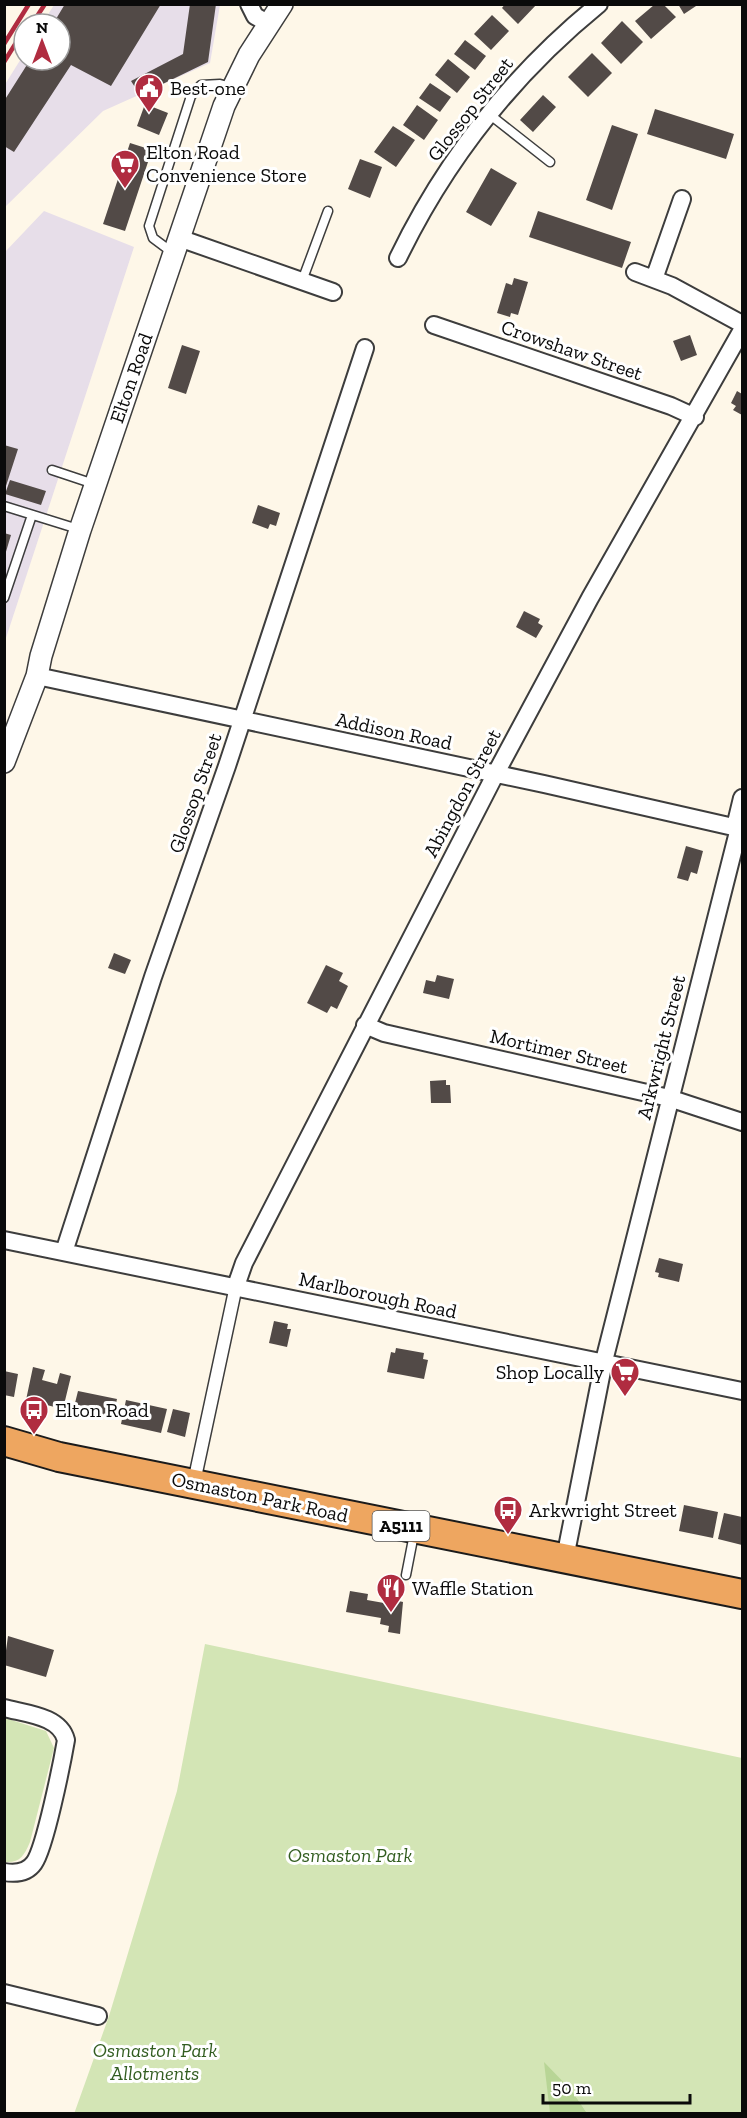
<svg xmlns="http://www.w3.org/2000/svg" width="747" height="2118" viewBox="0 0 747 2118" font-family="'Zilla Slab',serif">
  <rect width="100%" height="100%" fill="#fef7e8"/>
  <path fill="#e7dee9" d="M54,5h166l-10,58 -107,48 -98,96 -1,-121 20,-32v6h36v-36h-18z
    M44,211l90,36 -129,394v-389z"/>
  <path fill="#d3e5b5" d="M205,1644l537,114v355h-155l-15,-22 -3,22 -495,1 35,-98 68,-225z
    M5,1718l41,13 8,17 -24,94c-6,14 -10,21 -25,20z"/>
  <path fill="#b8d596" d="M544,2062l28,29 15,22h-37z"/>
  <path fill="#524a47" d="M65,4h96l-50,82 -40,-21 -57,87 -10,-6v-45l26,-41h30v-36h-7z
    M190,4h26l-8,58 -68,33 -9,-14 52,-27z
    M505,4h32l-19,20 -16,-16z
    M678,4h21l-15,10z
    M654,5h10l12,12 -25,22 -16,-18z
    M492,15l17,16 -18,19 -17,-16z
    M622,21l21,21 -22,22 -20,-21z
    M465,40l21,16 -11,14 -21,-16z
    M592,53l20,20 -24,24 -20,-20z
    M448,59l22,18 -13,16 -22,-18z
    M430,83l21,14 -11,15 -21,-14z
    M543,95l13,12 -23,25 -13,-12z
    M145,104l23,9 -9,22 -22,-9z
    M417,105l21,15 -14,20 -21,-15z
    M655,109l79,25 -8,25 -79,-25z
    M612,125l26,9 -26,76 -26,-10z
    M393,126l22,14 -19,27 -22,-15z
    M130,143l22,7 -27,81 -22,-7z
    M360,159l22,8 -12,31 -22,-9z
    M491,168l26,15 -26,43 -25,-14z
    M538,211l93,31 -9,26 -93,-31z
    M514,278l14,4 -10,33 -7,-2 -1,4 -13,-4 9,-30 6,2z
    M690,335l7,20 -16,6 -8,-20z
    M182,345l18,6 -14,43 -18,-6z
    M737,391l5,3v21l-9,-5 3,-4 -5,-3z
    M4,445l14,4 -13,40h-1z
    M10,480l36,11 -5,14 -36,-11z
    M258,505l22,8 -4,13 -6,-2 -2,5 -16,-6z
    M4,533l7,2 -6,20 -1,-1z
    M524,611l16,8 -2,4 5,3 -7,12 -20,-11z
    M686,846l17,5 -6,23 -6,-2 -3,9 -11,-3z
    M114,953l17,7 -6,14 -17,-6z
    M326,965l17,8 -4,8 9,5 -11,23 -6,-3 -4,7 -20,-10z
    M437,975l17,4 -5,20 -26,-6 3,-13 9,2z
    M446,1080v5h4l1,18h-20l-1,-22z
    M659,1258l24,6 -4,18 -21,-5 1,-4 -4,-1z
    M274,1321l14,3 -1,5h4l-4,18 -18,-4z
    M396,1348l28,5 -1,6 5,1 -4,19 -37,-7 4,-20 4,1z
    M33,1367l12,3 -3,10 15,4 3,-11 11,3 -8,33 -37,-9z
    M4,1371l14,3 -4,23 -10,-2z
    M78,1391l39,8 -5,21 -39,-9z
    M126,1400l41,9 -6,24 -40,-9z
    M173,1409l17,4 -5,24 -18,-5z
    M684,1505l34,7 -5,26 -34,-7z
    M724,1513l18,4v28l-24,-6z
    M350,1591l18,3 -1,6 17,3 1,-5 18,4 -3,32 -12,-2 1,-6 -9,-2 1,-6 -35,-6z
    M8,1636l46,14 -8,27 -42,-12z"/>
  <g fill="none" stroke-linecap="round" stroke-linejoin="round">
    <g stroke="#3d3d3d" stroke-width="11">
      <path id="service" d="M489,114l61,48
        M173,253l-20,-15 -4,-12 42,-130 10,-11 19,-1 11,3
        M302,281l26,-70
        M52,470l42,14
        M4,506l74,23
        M4,598l28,-83
        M406,1575l8,-41"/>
    </g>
    <g stroke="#3d3d3d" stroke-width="15">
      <path id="pedestrian" d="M194,1482l42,-196"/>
    </g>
    <g stroke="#3d3d3d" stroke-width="20">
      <path id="minor" d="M249,4l6,12 14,8
        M179,238l154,54
        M398,258c48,-99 115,-184 201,-254
        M635,272l37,14 70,38
        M654,279l28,-80
        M434,325l237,81 24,11
        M37,676l507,108 198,45
        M735,827l7,-29
        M365,1025l19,8 285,65 73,24
        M4,1240l738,151
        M64,1252l89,-275 74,-211 138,-418
        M236,1286l8,-23 252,-490 94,-175 152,-268
        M565,1558l39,-197 135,-533
        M4,1708c23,6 56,8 62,32 -4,23 -21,108 -32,123 -7,10 -18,11 -30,9
        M4,1993l94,23"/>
    </g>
    <g stroke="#3d3d3d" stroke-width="24">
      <path id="tertiary" d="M4,762l33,-86 4,-20 39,-126 144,-424 25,-51 33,-51"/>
    </g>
    <g stroke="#1b1b1b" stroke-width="32">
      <path id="trunk" d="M4,1441l55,16 683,137"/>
    </g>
    <use href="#service" stroke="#fff" stroke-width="8"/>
    <use href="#pedestrian" stroke="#fff" stroke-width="12"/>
    <use href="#minor" stroke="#fff" stroke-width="16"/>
    <use href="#tertiary" stroke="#fff" stroke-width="21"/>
    <use href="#trunk" stroke="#eea660" stroke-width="28"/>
    <path stroke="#b02c40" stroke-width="4.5" d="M32,24l13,-20
      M4,44l25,-40
      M4,62l20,-32"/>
  </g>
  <defs>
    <g id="civic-pin" transform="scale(1.5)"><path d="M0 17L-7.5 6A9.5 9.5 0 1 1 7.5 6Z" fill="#b02c40" stroke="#fff"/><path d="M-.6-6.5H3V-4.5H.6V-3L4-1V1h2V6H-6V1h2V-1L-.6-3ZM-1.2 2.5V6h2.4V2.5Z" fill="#fff"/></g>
    <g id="supermarket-pin" transform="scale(1.5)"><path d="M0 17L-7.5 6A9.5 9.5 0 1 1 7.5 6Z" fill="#b02c40" stroke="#fff"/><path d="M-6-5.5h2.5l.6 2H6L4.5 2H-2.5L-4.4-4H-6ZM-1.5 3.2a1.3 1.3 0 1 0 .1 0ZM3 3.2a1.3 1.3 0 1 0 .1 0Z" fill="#fff"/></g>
    <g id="bus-pin" transform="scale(1.5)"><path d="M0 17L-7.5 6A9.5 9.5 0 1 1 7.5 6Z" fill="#b02c40" stroke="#fff"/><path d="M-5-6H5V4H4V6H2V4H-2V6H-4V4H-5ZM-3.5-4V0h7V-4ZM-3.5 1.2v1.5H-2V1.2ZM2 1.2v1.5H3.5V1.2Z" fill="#fff"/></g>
    <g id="restaurant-pin" transform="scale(1.5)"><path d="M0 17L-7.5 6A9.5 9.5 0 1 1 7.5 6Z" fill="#b02c40" stroke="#fff"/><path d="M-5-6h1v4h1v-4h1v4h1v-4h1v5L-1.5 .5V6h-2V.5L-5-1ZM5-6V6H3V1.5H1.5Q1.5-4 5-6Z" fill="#fff"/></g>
  </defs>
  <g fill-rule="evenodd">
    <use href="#civic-pin" x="149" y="88"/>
    <use href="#supermarket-pin" x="125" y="164"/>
    <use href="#supermarket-pin" x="625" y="1372"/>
    <use href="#bus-pin" x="34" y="1410"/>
    <use href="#bus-pin" x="508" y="1510"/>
    <use href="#restaurant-pin" x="391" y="1588"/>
  </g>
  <g text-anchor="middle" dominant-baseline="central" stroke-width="6" stroke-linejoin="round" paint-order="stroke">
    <rect fill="#fff" stroke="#545454" stroke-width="1.5" x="372.5" y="1511" width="57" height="30" rx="4.5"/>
    <g font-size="18" font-weight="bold" fill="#0a0a0a">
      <text x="401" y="1526">A5111</text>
    </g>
    <g font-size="20" fill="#0a0a0a" stroke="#fff" text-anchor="start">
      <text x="170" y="88">Best-one</text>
      <text x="146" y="152">Elton Road<tspan x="146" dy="23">Convenience Store</tspan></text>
      <text x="604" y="1372" text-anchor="end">Shop Locally</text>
      <text x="55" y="1410">Elton Road</text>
      <text x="529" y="1510">Arkwright Street</text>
      <text x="412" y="1588">Waffle Station</text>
    </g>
    <g font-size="20" fill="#0a0a0a" stroke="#fff">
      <text transform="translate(470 109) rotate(-52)">Glossop Street</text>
      <text transform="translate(572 350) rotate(19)">Crowshaw Street</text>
      <text transform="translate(131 378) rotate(-71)">Elton Road</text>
      <text transform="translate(394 731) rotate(12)">Addison Road</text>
      <text transform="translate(195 793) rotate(-71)">Glossop Street</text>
      <text transform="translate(462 793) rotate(-62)">Abingdon Street</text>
      <text transform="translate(661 1047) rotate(-76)">Arkwright Street</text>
      <text transform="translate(559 1051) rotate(13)">Mortimer Street</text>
      <text transform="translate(378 1295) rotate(12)">Marlborough Road</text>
      <text transform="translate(260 1497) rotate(12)">Osmaston Park Road</text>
    </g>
    <g font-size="20" font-style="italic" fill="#325d20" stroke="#fff">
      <text x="350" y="1855">Osmaston Park</text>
      <text x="155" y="2050">Osmaston Park<tspan x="155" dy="23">Allotments</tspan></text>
    </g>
  </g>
  <rect width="747" height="2118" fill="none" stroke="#0a0a0a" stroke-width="12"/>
  <g transform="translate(42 42)"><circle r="28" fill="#ffffff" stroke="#9d9d9d" stroke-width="1.5"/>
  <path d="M0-4.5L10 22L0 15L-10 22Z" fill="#b02c40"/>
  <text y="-9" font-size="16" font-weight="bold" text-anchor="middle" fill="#0a0a0a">N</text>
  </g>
  <path d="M543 2094v9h147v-9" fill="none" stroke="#0a0a0a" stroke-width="3"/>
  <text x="552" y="2094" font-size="18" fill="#0a0a0a" stroke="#ffffff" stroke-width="4.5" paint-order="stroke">50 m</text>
</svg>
